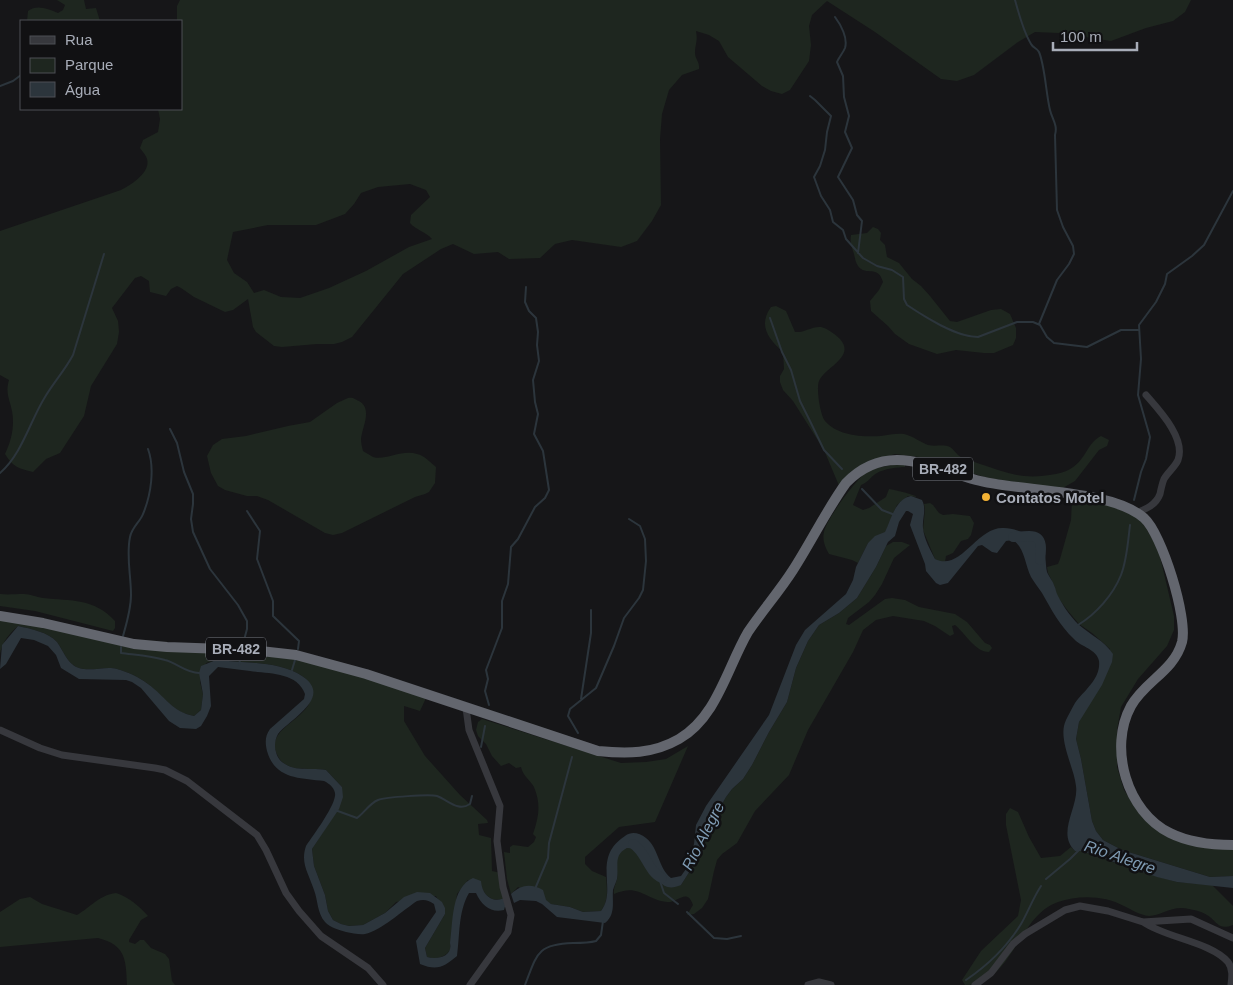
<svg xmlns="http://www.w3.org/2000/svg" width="1233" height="985" viewBox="0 0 1233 985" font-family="Helvetica,sans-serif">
  <rect width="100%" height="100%" fill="#161618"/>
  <path fill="#1e261f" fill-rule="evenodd" d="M57,0h27l2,9 10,-1 4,13h-73l1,-10c9,-7 20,-2 30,2l5,-3 2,-5z
    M180,0h1011l-6,12 -12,9 -27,7 -35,13 -52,-8 -24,-1 -17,10 -44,33 -17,6 -16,-2 -66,-47 -48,-31 -15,14 -3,11 2,19 -2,16 -19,29 -8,4 -11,-3 -9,-5 -34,-29 -9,-16 -10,-6 -13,-4c2,11 -1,13 -1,22 0,6 5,9 4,16l-17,6 -13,15 -7,24 -2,25 1,66 -9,16 -15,20 -16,6 -49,-7 -17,4 -15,14 -31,1 -11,-7 -24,2 -21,-10 -12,5 -38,25 -51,63 -10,5 -8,2h-17l-35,3 -8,-1 -18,-14 -3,-5 -5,-28 -15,11 -8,2 -31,-15 -13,-9 -4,-2 -6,3 -5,7 -16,-4 -1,-11 -8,-5 -6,2 -23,30 6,13 1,11 -2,12 -26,42 -7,30 -24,37 -14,6 -13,13c-14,-3 -21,-6 -28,-18 6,-12 10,-28 7,-43 -2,-11 -7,-18 -3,-31l-9,-5v-144l121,-41c10,-5 30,-18 26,-31 -1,-4 -5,-8 -7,-11l3,-8 15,-8 2,-13 -2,-10h23v-88h-4v-15zM410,184l16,6 4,7 -19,18 -1,8c6,7 16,9 22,16l-23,8 -43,24 -37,17 -29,10 -19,-1 -17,-7 -10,3 -7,-11 -13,-9 -7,-13 6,-28 35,-7h48l29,-11 9,-10 7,-11 17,-6z
    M873,227l5,2 3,4 -1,7 5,5 2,12 12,6 13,16 9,7 9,10 20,25 7,1 34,-12 10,-1 9,5 6,14v10l-3,7 -19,8h-10l-28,-3 -19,4 -28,-10 -14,-10 -7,-8 -17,-15 -1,-10 9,-11 4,-8c-5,-18 -17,-5 -25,-16 -3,-4 -3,-10 -5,-15 -2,-6 -3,-9 -2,-16l16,-2z
    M776,306l10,5 9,21c9,1 17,-6 26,-5 6,1 15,8 19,12 16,18 -15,28 -21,42 -3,7 1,34 6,40 13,15 37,16 56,15 8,-1 15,-3 23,-2 9,2 16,8 24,11 7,2 16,-1 22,2 3,2 6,6 8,8 6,5 15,6 22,9 30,10 44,16 76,10 30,-5 28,-30 45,-38l8,4 -2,6 -8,4 -24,31 -14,8 -73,-11 -69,-21 -24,-3 -27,8 -28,26 -16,-38 -31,-49 -10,-11 -3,-8v-6l4,-7 -1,-17c-15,-13 -25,-27 -12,-45z
    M348,398c5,-1 6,1 11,3 14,8 3,26 2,38 0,4 1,8 2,12 3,2 7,4 10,6 12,4 29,-8 44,-3 7,1 14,9 19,13l-1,16 -6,9 -4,2 -10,3 -73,36 -9,2 -8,-2 -57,-33 -11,-4h-10l-22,-6 -7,-4 -7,-13 -4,-17 6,-11 9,-6 24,-3 42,-10 22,-4 27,-19z
    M897,464l8,1v2c-6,0 -22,2 -28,6 -6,3 -8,9 -16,12l-8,20 10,5 6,-2 17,-11 3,-8c6,1 24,5 28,8l-9,-1 -11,9 -12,28 -17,10 -10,20 -6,-3 -23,-6c-4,-7 -7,-14 -5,-22 2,-12 32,-53 43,-60 9,-5 20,-6 30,-8z
    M1072,500l33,4 34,13 19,31 16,68v14l-7,16 -29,33 -17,28 -4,23v37l7,23 15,23 19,15 75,22v26l-23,1 -88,-27 -19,-10 -7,-9 -4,-10 -11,-62 -5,-20 3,-17 31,-73 -18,-16 -13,-9 -11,-13 -12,-16 -2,-10 -6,-12 -1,-6 11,-3 2,-5 11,-39z
    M930,503l3,2 6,8 4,2 10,-1 17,2 4,7 -3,12 -3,4 -7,2 -8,12 -7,3 -1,6 -4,1 -6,-4 -12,-29 2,-21 -1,-5z
    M893,542h9l8,3 -16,13 -12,26 -7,11 -6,7 -21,16 -2,6 3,1 36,-26 7,-1 13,2 14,7 36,7 12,8 18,21 5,2 2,3 -3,4c-14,0 -24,-19 -34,-27l-3,1 2,8 -4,2 -15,-10 -11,-5 -31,-5 -17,4 -13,10 -10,22 -45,78 -19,45 -34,36 -18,32 -15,11 -5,6 -3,11 -6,28 -6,9 -8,6 -7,1 6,-10c-6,-18 -15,-2 -26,-3 -23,-3 -28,-19 -53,-8 -1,-6 2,-10 3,-15 1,-7 -2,-14 0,-21 10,-23 32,-2 36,13l28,14 21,-33 5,-21 19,-34 6,-8 11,-10 9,-14 17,-33 18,-30 9,-34 12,-27 11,-16 20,-12 18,-15 19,-31 10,-21z
    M0,594c8,1 15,0 24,0 6,0 12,3 19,4 28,3 51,0 72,23v7l-2,3 -78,-20 -35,-5z
    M0,617l90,19 230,26 106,36 -6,13 -16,-5v15l21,35 35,39 27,25 1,3 -10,1 1,11 12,3 1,33 9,2 7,23 -5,4 -11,-1 -6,-4 -5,-8 -13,-7 -11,14 -7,56c-4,7 -15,10 -23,7l-2,-9 20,-34 -9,-18 -40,6 -11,11 -22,12 -14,1 -8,-2 -8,-4 -5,-9 -3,-16 -11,-29 -2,-17 16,-25 14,-37 -16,-17c-13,-3 -29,2 -41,-6 -4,-2 -7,-7 -9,-12 -10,-26 40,-34 35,-61 -1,-8 -3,-11 -9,-15 -22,-15 -60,-13 -86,-16l-10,3 -6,19 3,12 -2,16 -7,6c-22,-4 -29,-19 -46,-32 -9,-7 -20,-12 -31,-15 -13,-4 -33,6 -45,-5 -6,-5 -10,-15 -15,-22 -9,-10 -26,-13 -39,-16 -9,8 -16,16 -18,28z
    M482,719l139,44 25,-1 20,-3 22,-13 -33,76 -36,5 -34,30v7l7,7 14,6c1,12 3,23 -5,34l-18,1 -13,-5 -19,-3 -33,-17 -7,7 -4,-15 -3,-27 6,1v-6l3,-2 15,2 6,-5 2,-5 -3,-3c6,-18 8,-30 1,-47 -4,-7 -11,-11 -13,-20l-5,1 -7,-5 -8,3 -9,-10 -6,-12 -8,-8 -2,-6 2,-8z
    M1010,808l8,4 11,25 12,21 19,-2 11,-9 4,4h7l56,20 39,11 35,3 21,21v19c-15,6 -16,-4 -26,-10 -4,-3 -12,-5 -18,-6 -17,-4 -28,7 -40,7 -9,-1 -17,-6 -25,-10 -20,-11 -46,-11 -66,-4 -41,14 -45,83 -93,83l-3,-5 19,-29 37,-35 3,-16 -15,-75v-11z
    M116,893c13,4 23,13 32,23l-7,4 -12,20v2l6,2 5,-4h4l7,8 14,6 4,5 3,22 3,4h-48c-1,-25 -1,-40 -29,-47l-98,9v-35l20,-13 10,-2 12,7 35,11c14,-8 22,-20 39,-22z"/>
  <path fill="#2c353c" d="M911,496l11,4c5,10 0,18 1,28 1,11 7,21 12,31 26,13 42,-33 69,-31 12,0 29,8 37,18 6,8 4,17 6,26 2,5 6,9 7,13 2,4 2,8 4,11 5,10 13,21 20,28 12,11 26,16 35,30l-1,8 -10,23 -23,37 -3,17 5,20 11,62 4,10 7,9 19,10 88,27 23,-1v12l-56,-6 -20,-5 -75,-26h-7c-19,-18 4,-44 1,-65 -2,-19 -19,-48 -10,-66 3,-6 6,-12 9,-17 9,-13 26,-24 24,-42 -2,-12 -18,-14 -25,-22 -14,-13 -23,-30 -32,-46 -4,-6 -8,-11 -11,-16 -6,-12 -6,-29 -18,-37l-7,1 -9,12 -5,-1 -10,-7 -4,1 -30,37 -8,2 -4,-2 -10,-12 -1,-7 -15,-39 3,-11 -5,-3h-2l-7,11 -4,14 -7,6 -12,25 -19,31 -18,15 -20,12 -11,16 -12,27 -9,34 -18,30 -17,33 -9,14 -11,10 -6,8 -19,34 -5,21 -21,33c-32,14 -23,-38 -54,-37 -14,7 -8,18 -10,31 -1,4 -3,7 -4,11 -1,12 3,24 -8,33l-48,-6 -15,-13 -6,-3 -16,-1 -6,3 -3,-9c10,-9 19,-11 32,-4l3,10 5,4 19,3 13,5 18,-1c17,-22 -10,-53 24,-75 7,-5 14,-3 21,2 13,10 12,30 25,40l10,-2 5,-7 8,-25 2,-19 10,-19 63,-91 27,-70 9,-15 41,-36 7,-14 3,-13 12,-24 7,-7 10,-4c6,-12 10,-33 26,-36z
    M18,626c13,3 30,6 39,16 5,7 9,17 15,22 12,11 32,1 45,5 11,3 22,8 31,15 17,12 24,28 46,32l7,-6 2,-16 -4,-21 2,-7 15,-6c26,3 64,1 86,16 32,21 -12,43 -24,58 -3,5 -4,13 -2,18 1,5 5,10 9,12 12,8 28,3 41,6l16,17 1,10 -4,12 -27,40 2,17 11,29 3,16 5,9 8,4 8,2 14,-1 22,-12 19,-16 13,-5 13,1 12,9 3,6v6l-20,34 2,9c11,3 26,-1 23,-14 3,-20 1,-56 23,-65l8,3c1,16 14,24 27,15l-4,14c-13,3 -22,-4 -28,-17h-7c-11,19 -9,42 -12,63 -13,11 -20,15 -37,8l-4,-23 20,-29 -2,-8c-6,-4 -10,-5 -17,-3 -14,9 -36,30 -52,33 -5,1 -13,-1 -19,-2 -6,-2 -16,-4 -21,-10 -8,-9 -7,-22 -11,-32 -5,-16 -14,-27 -8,-44 8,-12 27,-37 29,-50 1,-7 -5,-12 -11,-15 -25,-3 -49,-2 -57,-30 -2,-9 -2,-15 3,-22l34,-30 1,-5c-8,-22 -36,-20 -55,-23 -11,-1 -21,-3 -32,-4l-9,9 2,30 -4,10 -6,10 -5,3 -16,-1 -11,-7 -28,-33 -9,-6 -6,-2 -47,-1 -18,-11 -5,-13 -8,-9 -14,-6 -13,-2 -15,26 -6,5 2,-24z"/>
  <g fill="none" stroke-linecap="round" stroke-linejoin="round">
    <path stroke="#2c353c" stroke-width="2" d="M1015,0c4,14 8,31 16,44 2,4 6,4 8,8 6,14 7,42 11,58 2,9 8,15 5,25l2,75 6,17 10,19 1,8 -5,10 -12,16 -18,44
      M835,17c6,8 13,21 10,31 -2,5 -6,9 -8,14l6,14 1,21 5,19 -4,16 7,16 -14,29 15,23 4,15 5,6 -4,32
      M0,86l13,-5 8,-6
      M810,96l5,4 16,16 -4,16 -2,18 -5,16 -6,11 7,19 9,14 3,12 10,8 3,9 17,19 14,8 15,4 11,7 1,22 3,6c18,12 49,32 71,32l39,-15h16l7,3 7,12 7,6 33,4 34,-17h18
      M770,318l12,34 9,18 9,31 10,20 14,29 18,19
      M170,429l7,14 7,29 9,22v10l-2,15 2,13 17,37 28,36 9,16v8l-4,15
      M0,473c22,-19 30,-52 45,-76 9,-15 20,-27 28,-42l31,-101
      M862,489l20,21 13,5
      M1134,500l7,-28 5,-13 4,-22 -12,-42 3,-36 -2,-34 17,-23 9,-18 2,-10 25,-18 12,-11 29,-54
      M247,511l13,20 -3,28 16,42v15l26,25 -1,8
      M1078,625c18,-11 35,-30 43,-50 6,-15 7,-34 9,-50
      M123,636c4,-14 8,-27 8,-41 0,-20 -5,-39 -1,-58 2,-10 10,-15 13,-23 8,-19 12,-46 5,-65
      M121,647v6c15,2 30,3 44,7 12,3 21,13 34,13
      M239,665l2,-10
      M292,670l3,-10
      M581,699l10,-66v-23
      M489,705l-4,-14 3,-12 -2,-9 16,-42v-27l6,-17 3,-37 7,-8 17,-32 10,-9 4,-8 -6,-39 -9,-17 4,-20 -3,-12 -2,-22 6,-19 -2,-16 1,-13 -2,-14 -7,-7 -4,-9 1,-15
      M578,733l-10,-17 2,-7 26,-21 18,-42 10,-28 15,-20 4,-8 3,-29 -1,-22 -5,-13 -11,-7
      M481,747l4,-21
      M335,810l22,8c7,-5 13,-15 21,-18 8,-3 52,-6 59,-4 11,4 21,16 33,8l2,-8
      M1046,879l24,-20 10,-10
      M660,881l4,12 14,11
      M535,889l13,-31 1,-15 23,-86
      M687,912l27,26 13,1 14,-3
      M966,980c22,-15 41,-33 55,-56 7,-12 12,-26 20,-38
      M525,985c12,-31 12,-41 48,-42 7,0 16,0 23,-2l5,-6 2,-14"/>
    <path stroke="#2c353c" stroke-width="10" d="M1013,537c23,-2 31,-4 27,23
      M633,844c13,8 15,28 29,34"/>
    <path stroke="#37383d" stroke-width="7" d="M1136,513c10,-4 20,-8 24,-19 1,-5 2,-10 4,-15 4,-7 11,-12 14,-19 8,-22 -19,-50 -32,-65
      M466,708l3,22 31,76 -3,35 6,46 8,28 -3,17 -38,53
      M0,730l40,18 22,7 93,13 10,2 22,11 70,54 9,15 20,43 13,18 22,25 47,32 15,17
      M1143,922c23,16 68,20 85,40 5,7 4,15 3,23
      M808,985l11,-3 12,3
      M975,985l16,-12 22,-29 12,-10 40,-24 15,-4 28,5 35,11 48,-3 42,19"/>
    <path stroke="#63666e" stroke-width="10" d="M0,616l43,7 91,21 33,3 85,3 44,5 70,19 232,77c29,3 55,3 81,-12 38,-22 48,-71 69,-107 14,-21 31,-40 45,-62 18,-28 33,-59 53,-87 41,-42 83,-16 130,-3 44,12 135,9 168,38 18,16 44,100 38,124 -8,29 -37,39 -51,64 -23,42 -4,106 39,127 20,10 42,12 63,12"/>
  </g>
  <circle fill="#f2b134" stroke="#111113" stroke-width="2" cx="986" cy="497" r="5"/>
  <g text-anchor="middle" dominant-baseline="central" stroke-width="5" stroke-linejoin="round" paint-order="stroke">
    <g fill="#111113" stroke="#7b7e86" stroke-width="1">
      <rect x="913" y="457.5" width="60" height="23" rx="4"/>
      <rect x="206" y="637.5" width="60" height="23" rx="4"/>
    </g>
    <g font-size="14" font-weight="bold" fill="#a8adb8">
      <text x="943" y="469">BR-482</text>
      <text x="236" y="649">BR-482</text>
    </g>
    <g font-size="15" font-weight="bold" fill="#a8adb8" stroke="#111113" text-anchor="start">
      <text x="996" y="497">Contatos Motel</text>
    </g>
    <g font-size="16" font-style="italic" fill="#7f9bb3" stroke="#111113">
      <text transform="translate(703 836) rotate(-63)">Rio Alegre</text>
      <text transform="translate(1120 857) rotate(19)">Rio Alegre</text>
    </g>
  </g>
  <rect x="20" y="20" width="162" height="90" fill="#111113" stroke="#4d4f55"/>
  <rect x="30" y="36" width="25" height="8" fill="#37383d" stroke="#4d4f55"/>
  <text x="65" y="45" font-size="15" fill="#a8adb8">Rua</text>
  <rect x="30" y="58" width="25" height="15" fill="#1e261f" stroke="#4d4f55"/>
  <text x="65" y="70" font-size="15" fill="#a8adb8">Parque</text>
  <rect x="30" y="82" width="25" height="15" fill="#2c353c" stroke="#4d4f55"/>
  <text x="65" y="95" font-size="15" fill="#a8adb8">Água</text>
  <path d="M1053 42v8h84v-8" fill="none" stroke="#a8adb8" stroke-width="2.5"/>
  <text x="1060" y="42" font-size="15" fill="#a8adb8" stroke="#111113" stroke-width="4" paint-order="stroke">100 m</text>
</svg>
